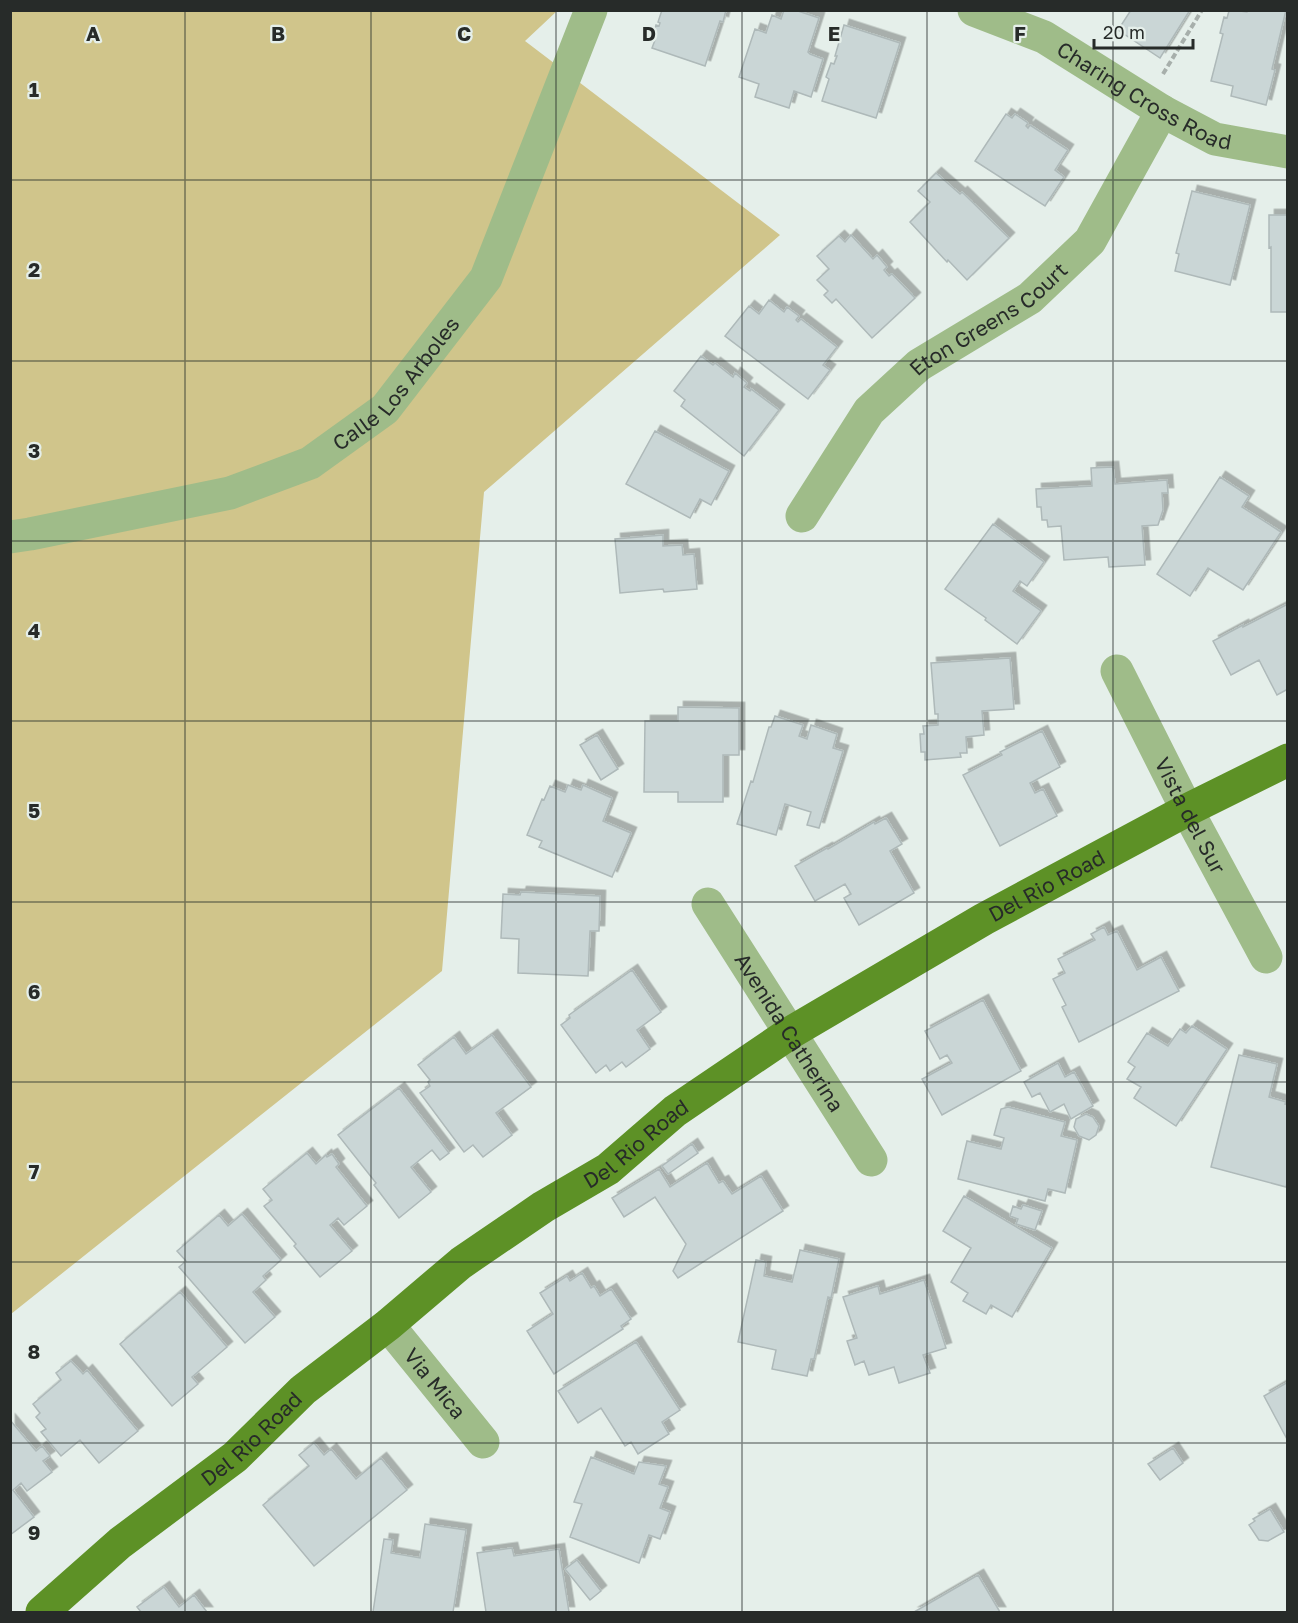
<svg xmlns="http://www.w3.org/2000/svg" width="1298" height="1623" viewBox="0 0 1298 1623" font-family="'Golos Text',sans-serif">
  <defs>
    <filter id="shadow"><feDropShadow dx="5.5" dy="-5.5" stdDeviation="0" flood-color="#0004"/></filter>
  </defs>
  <rect width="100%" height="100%" fill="#e5efea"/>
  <path fill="#d0c58b" d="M11,11h546l-32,30 255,194 -296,257 -42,479 -431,343z"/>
  <path fill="#cad6d6" stroke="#aeb9b9" stroke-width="1.5" filter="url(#shadow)" d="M662,10h64l-3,12 -3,-1 -15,45 -53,-18 3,-8 -3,-1 4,-14 3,1 1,-3 -2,-1z
    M784,10h11l24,8 -11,34 2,2 13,5 -12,38 -17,-6 -5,17 -34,-11 4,-13 -20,-7 16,-48 11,4 6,-18 9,4z
    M1131,10h59l-30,48 -42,-28z
    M1232,10l15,2 1,-2h38l-14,59 3,1 -9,35 -35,-9 2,-10 -22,-5 12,-47 -3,-1 4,-16 3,1 2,-7z
    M844,25l56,18 -24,75 -54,-17 7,-22 -3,-2 5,-14 3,1 3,-8h-2z
    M1006,114l6,4 3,-4 13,9 -2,3 2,2 2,-3 38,25 -13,20 9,7 -19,29 -70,-45z
    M936,173l24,21 2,-2 47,46 -42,42 -19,-20 -1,2 -37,-40 20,-20 -12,-11z
    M1192,191l58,14 -20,80 -55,-14 4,-17 -3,-1z
    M1269,215h19v97h-17v-65l-2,1z
    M851,235l22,24 4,-4 10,12 -3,3 5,6 3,-2 23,24 -43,40 -36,-39 -4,4 -8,-8 4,-4 -11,-11 12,-11 -12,-13 22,-20 6,6z
    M769,300l15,12 3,-5 12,9 -3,4 2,2 3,-3 36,28 -14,18 7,5 -22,29 -83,-63 24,-30 10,8z
    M701,356l12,9 2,-2 18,14 2,-4 12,10 -3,4 6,4 1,-2 28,21 -35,46 -63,-50 4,-6 -11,-9z
    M655,431l74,40 -18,34 -11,-6 -10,19 -64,-34z
    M1113,467l2,17 52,-4 1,13h-6l1,17 -5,15 -16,1 3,39 -36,2 -1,-10 -44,3 -3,-34 -13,1 -1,-7h-5l-1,-13h-4l-1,-18 56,-3 -1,-18z
    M1220,477l29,19 -7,11 39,25 -38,58 -35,-22 -18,28 -33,-22z
    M993,524l51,38 -17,24 -7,-5 -7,10 28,20 -24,33 -32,-24 1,-2 -41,-29z
    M663,535v11l19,-1 1,10 11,-1 3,35 -33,3 -1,-3 -43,4 -5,-54z
    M1288,604v85l-11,6 -18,-35 -28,15 -18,-34 30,-16v2z
    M1010,658l4,51 -32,2 2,24 -18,2 1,16h-7l1,4 -36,3v-8h-4l-1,-18h4l-1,-8 15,-1v-11h-3l-4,-51z
    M678,707l61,1v47h-16v47h-45v-10h-34l1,-71h33z
    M775,716l28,9 -4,11 8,3 4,-14 26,9 -4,14 10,3 -24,77 -12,-3 4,-13 -26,-8 -9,31 -39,-11 14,-43 2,1 16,-55h2z
    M1042,731l18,36 -30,16 5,10 8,-4 14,27 -57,30 -37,-71 39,-20 -2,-3z
    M597,735l21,34 -17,11 -21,-35z
    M568,785l13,5 2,-5 29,13 -9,23 28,12 -19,44 -73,-30 3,-6 -15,-6 15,-36 2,1 6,-14 15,6z
    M886,818l16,26 -12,7 24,42 -55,32 -15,-27 7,-4 -6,-10 -30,17 -20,-35 32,-18 1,1 46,-27 1,2z
    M521,892l79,4 -1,35h-9l-2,45 -70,-3 1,-34 -18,-1 2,-44 17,1z
    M1104,927l4,8 9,-4 20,39 24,-13 18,34 -100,51 -17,-35 4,-2 -13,-26 12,-6 -7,-14 37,-19 -4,-6z
    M632,970l29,42 -24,18 13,19 -24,18 -4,-5 -12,9 -4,-6 -10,8 -35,-48 9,-7 -1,-3z
    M983,1000l38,71 -79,44 -20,-36 30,-16 -5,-8 -7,4 -15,-28z
    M1192,1026l35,23 -51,77 -42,-28 7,-11 -14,-8 8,-12 -7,-5 19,-29 21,13 12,-17 6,4z
    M492,1035l39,52 -35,26 16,22 -29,22 -10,-12 -9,7 -44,-59 10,-7 -2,-4 2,-2 -12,-15 36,-28 12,17z
    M1239,1055l38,9 -8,33 17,5 -1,2 3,1v74l-2,8 -75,-20z
    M1058,1063l7,14 9,-5 19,34 -22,13 -7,-15 -14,8 -10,-19 -8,4 -8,-15z
    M399,1088l50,65 -9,7 -8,-10 -21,17 20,25 -32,26 -25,-33 2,-2 -38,-48z
    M1008,1107l57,15 -4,14 16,4 -12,53 -17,-4 -3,12 -87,-22 9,-38 34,8 3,-11 -10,-3 7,-26z
    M1086,1114l7,3 6,9 -3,9 -7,5 -10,-4 -5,-9 2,-8z
    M692,1144l6,9 -30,21 -6,-8z
    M307,1153l9,11 10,-9 1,2 5,-3 7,10 -3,3 31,39 -23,19 -6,-7 -8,7 22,26 -32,26 -26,-31 2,-2 -32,-38 8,-6 -9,-11z
    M707,1163l12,20 4,-2 9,13 29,-18 22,35 -105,67 -5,-7 13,-27 -31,-47 -31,20 -12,-19 47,-29 11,18z
    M964,1196l88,52 -40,69 -21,-12 -5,9 -23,-13 5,-8 -17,-11 20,-34 -28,-17z
    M1023,1205l19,6 -7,19 -19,-6 2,-5 -8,-3 3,-10 8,3z
    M242,1214l39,46 -18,16 3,4 -13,12 22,25 -30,26 -66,-76 7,-6 -9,-10 42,-36 9,11z
    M800,1250l39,9 -8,39 -3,-1 -14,62h-3l-4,17 -35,-7 4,-19 -38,-8 18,-82 10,2 -2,14 28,6z
    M582,1273l9,15 3,-2 6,10 11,-7 20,30 -10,7 2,3 -69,45 -27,-43 26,-17 -13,-21 27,-17 3,5z
    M924,1280l22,68 -23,7 7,18 -31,10 -5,-16 -25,8 -5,-14 -9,4 -8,-24 10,-3 -14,-41 35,-11 2,8z
    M180,1292l47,55 -35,30 6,7 -26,22 -52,-62z
    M636,1342l44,68 -18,12 7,12 -31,20 -7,-12 -6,4 -24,-38 -23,15 -20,-32z
    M71,1361l12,13 4,-4 51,61 -39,32 -19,-23 -19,16 -20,-24 5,-3 -10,-12 4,-4 -7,-9 28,-24 -5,-7z
    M1288,1382v59l-24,-45z
    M10,1420l26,31 6,-5 8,10 -7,5 9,11 -25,19 -6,-8 -8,7 21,27 -24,18z
    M314,1443l10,12 7,-6 25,30 25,-21 26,32 -93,76 -51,-61 46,-39 -10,-11z
    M1173,1448l10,15 -23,17 -12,-16z
    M591,1457l43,17 5,-12 27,4 -7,18 9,3 -8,21 10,4 -10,27 -11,-4 -10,28 -69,-26 12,-33 -8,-2z
    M1270,1509l14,23 -16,9 -9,-1 -10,-15 6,-4 -2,-2z
    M425,1524l41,6 -13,82h-80l11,-73 9,1 -2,13 29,5z
    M512,1548l2,8 45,-7 10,63h-83l-9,-59z
    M577,1560l24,31 -11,9 -25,-31z
    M978,1575l22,37h-86z
    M164,1587l15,20 15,-12 13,17h-66l-4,-5z"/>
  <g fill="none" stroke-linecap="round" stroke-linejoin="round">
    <path stroke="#a7afab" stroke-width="4" stroke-dasharray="6 3" stroke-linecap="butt" d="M1163,74l39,-64"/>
    <g stroke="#9fbc89" stroke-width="33">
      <path id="s1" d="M974,10l70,27 118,74 53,28 73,13"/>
      <path id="s2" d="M802,516l67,-105 50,-46 111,-67 60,-57 72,-130"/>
      <path id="s3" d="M10,537l20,-3 200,-41 80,-30 75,-54 101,-131 105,-268"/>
      <path id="s4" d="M1117,671l70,139 79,147"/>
      <path id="s5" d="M708,904l163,256"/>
      <path id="s6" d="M388,1325l95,117"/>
    </g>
    <path stroke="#5d9126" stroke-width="33" id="s7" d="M42,1612l78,-69 115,-86 68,-67 85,-65 73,-62 82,-56 65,-38 67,-58 115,-78 194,-114 203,-109 101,-50"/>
  </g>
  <path fill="none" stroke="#272b29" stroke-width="1.5" stroke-opacity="0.55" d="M185,10v1602M371,10v1602M556,10v1602M742,10v1602M927,10v1602M1113,10v1602M10,180h1278M10,361h1278M10,541h1278M10,721h1278M10,902h1278M10,1082h1278M10,1262h1278M10,1443h1278"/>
  <g text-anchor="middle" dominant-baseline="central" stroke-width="4.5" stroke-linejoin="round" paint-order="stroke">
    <g font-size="21" fill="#272b29" stroke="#e5efea">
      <text stroke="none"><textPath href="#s1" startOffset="192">Charing Cross Road</textPath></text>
      <text stroke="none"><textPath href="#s2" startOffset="276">Eton Greens Court</textPath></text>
      <text stroke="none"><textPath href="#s3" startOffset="428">Calle Los Arboles</textPath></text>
      <text stroke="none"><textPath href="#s4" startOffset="162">Vista del Sur</textPath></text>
      <text stroke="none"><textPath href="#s7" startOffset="1244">Del Rio Road</textPath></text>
      <text stroke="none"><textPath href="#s5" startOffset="152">Avenida Catherina</textPath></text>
      <text stroke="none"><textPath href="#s7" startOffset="758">Del Rio Road</textPath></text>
      <text stroke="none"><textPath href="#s6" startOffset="75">Via Mica</textPath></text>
      <text stroke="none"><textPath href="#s7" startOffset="272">Del Rio Road</textPath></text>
    </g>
  </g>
  <g font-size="20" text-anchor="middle" font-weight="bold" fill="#272b29" stroke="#e5efea" stroke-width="4.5" stroke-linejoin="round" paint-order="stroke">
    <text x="93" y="41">A</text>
    <text x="278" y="41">B</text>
    <text x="464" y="41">C</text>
    <text x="649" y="41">D</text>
    <text x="834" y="41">E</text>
    <text x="1020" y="41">F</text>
    <text x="34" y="97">1</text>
    <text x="34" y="277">2</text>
    <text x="34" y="458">3</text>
    <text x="34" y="638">4</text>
    <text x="34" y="818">5</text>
    <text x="34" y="999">6</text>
    <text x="34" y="1179">7</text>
    <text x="34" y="1359">8</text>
    <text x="34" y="1540">9</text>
  </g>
  <rect width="1298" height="1623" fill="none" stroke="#272b29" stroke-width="24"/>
  <path d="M1094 39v9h99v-9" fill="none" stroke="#272b29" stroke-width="3"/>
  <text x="1103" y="39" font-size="18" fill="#272b29" stroke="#e5efea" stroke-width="4.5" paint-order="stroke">20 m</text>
</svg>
